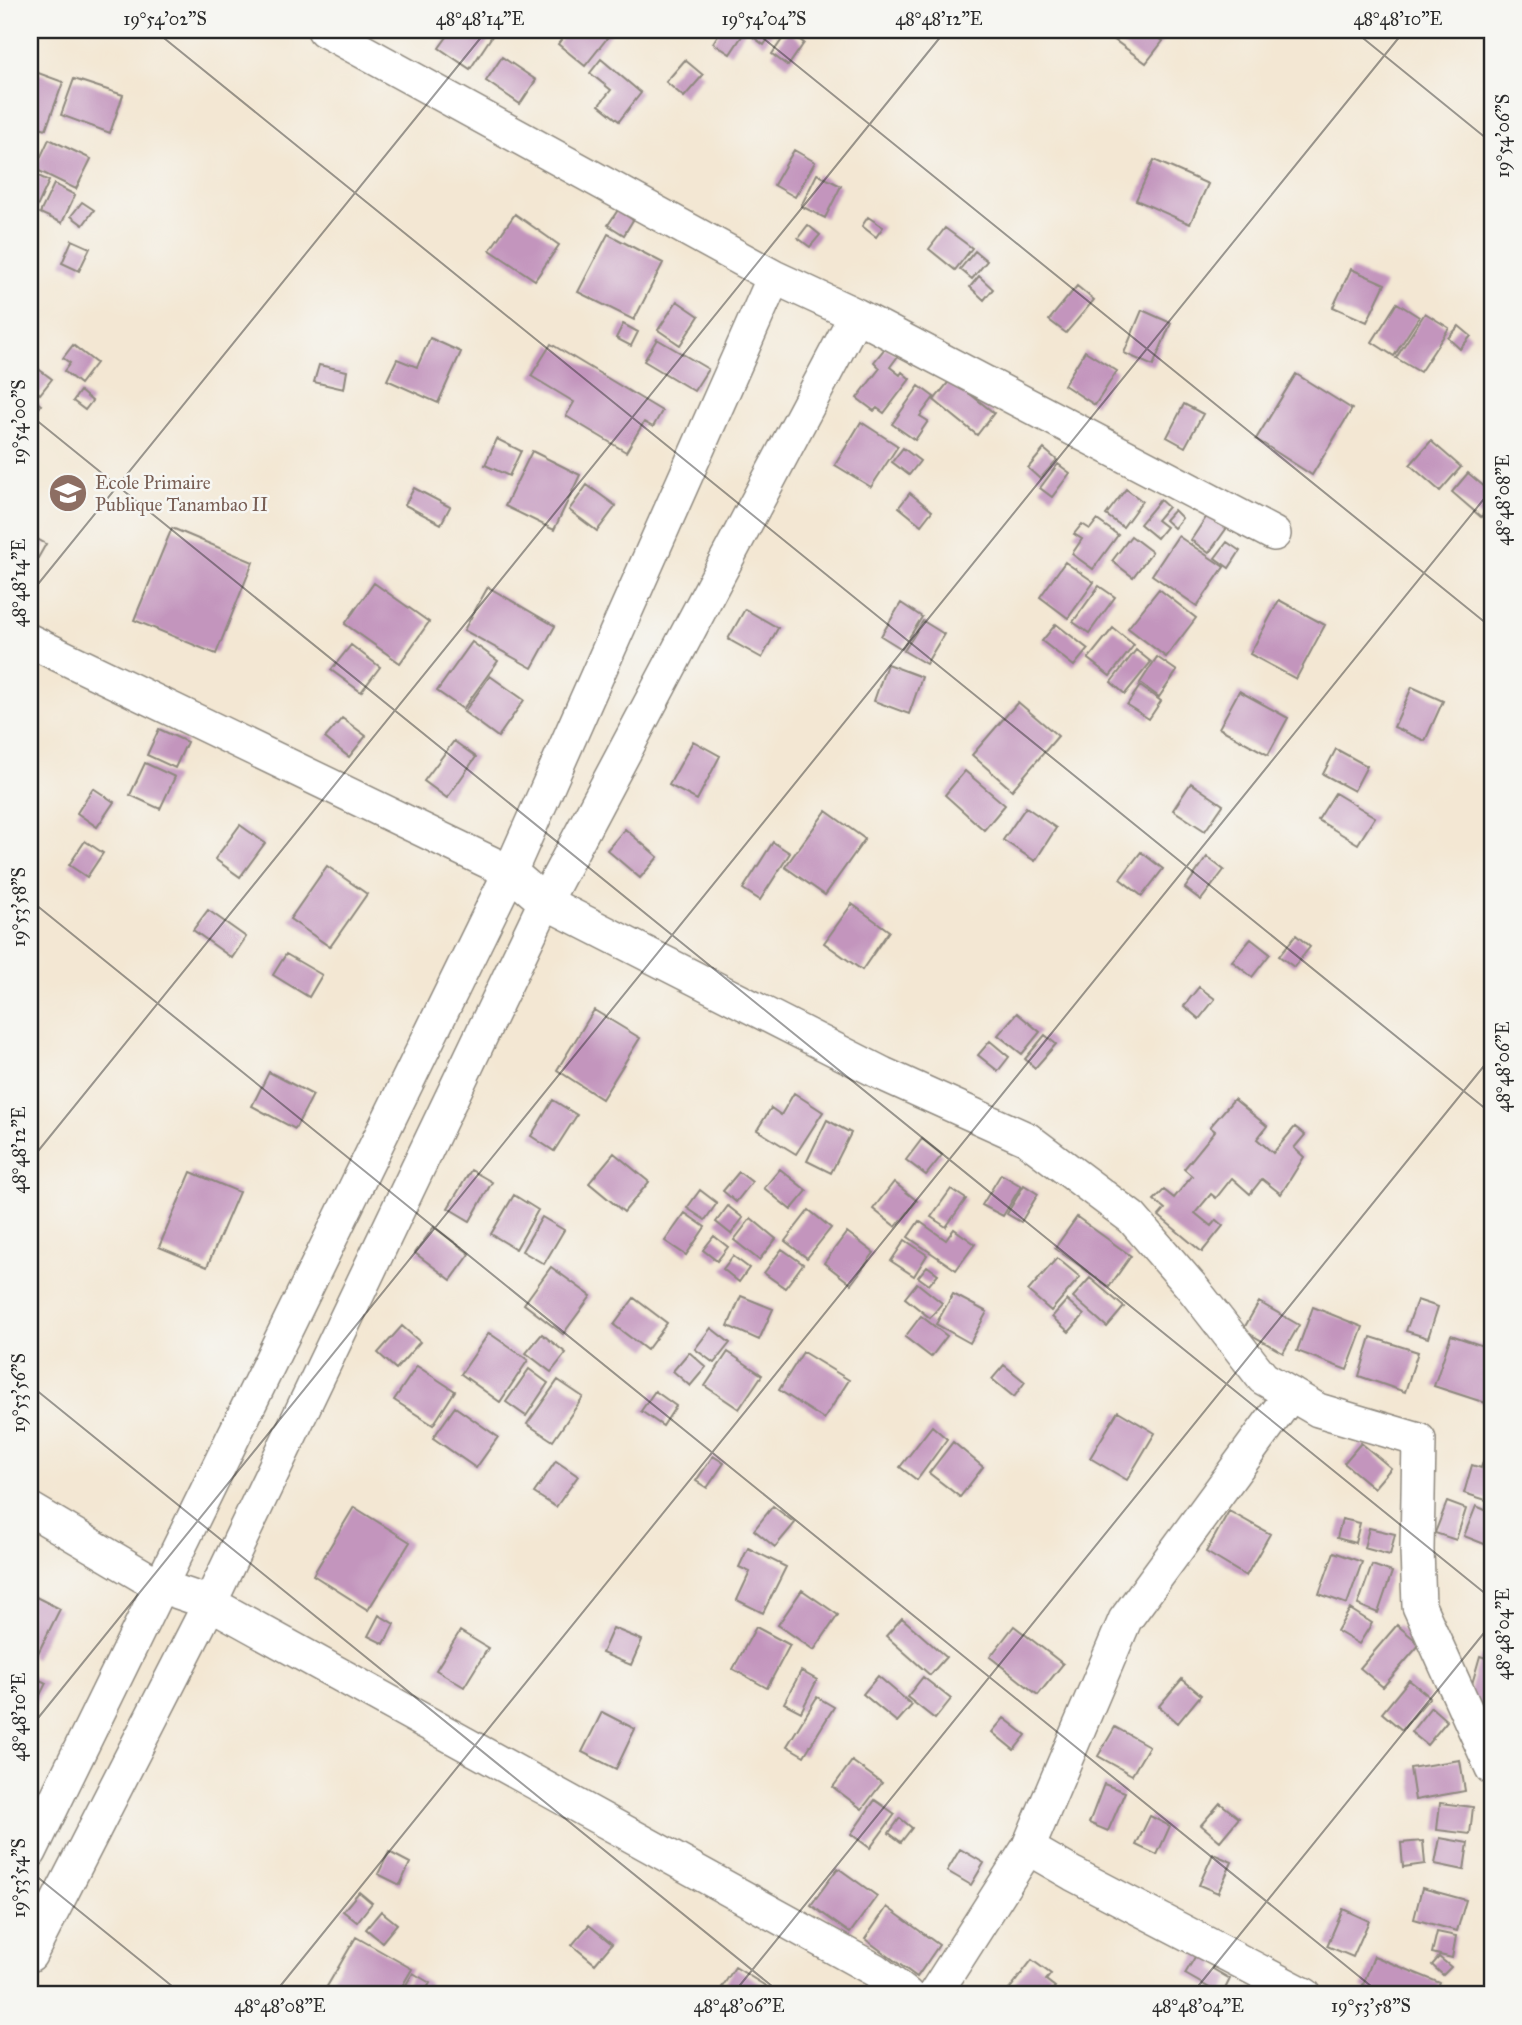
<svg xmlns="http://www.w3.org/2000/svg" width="1522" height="2025" viewBox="0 0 1522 2025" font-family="'IM FELL Great Primer',serif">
  <rect width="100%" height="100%" fill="#f6f6f2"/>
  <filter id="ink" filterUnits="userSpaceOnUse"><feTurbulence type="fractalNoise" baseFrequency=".0143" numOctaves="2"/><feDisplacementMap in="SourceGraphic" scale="14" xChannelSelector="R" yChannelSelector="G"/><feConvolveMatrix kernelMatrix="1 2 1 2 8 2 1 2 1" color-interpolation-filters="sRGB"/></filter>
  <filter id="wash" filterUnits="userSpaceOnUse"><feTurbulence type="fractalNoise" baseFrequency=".00686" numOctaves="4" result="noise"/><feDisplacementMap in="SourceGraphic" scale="28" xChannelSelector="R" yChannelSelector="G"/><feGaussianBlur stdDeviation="1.57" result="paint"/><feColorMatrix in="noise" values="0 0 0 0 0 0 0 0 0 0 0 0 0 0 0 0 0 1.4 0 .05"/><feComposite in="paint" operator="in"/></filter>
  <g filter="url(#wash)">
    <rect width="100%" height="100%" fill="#f3e7d3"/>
    <g id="blocks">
      <path fill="#c395bd" d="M452,30h44l-26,39 -31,-21z
        M569,30h40l3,2 -27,34 -27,-22z
        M721,30h25l-16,24 -17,-11z
        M752,30h22l-10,15 -15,-11z
        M1114,30h34l15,11 -17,22 -37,-27z
        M788,31l16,12 -16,23 -16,-12z
        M502,57l34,23 -16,24 -34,-23z
        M601,59l40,34 -22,28 -20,-16 12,-15 -21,-17z
        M685,60l18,15 -19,22 -18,-15z
        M30,70l33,12 -17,47 -16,-5z
        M74,79l49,16 -13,38 -49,-18z
        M49,139l42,20 -15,30 -41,-20z
        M794,150l21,12 -20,35 -21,-12z
        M1154,160l54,24 -18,40 -54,-24z
        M32,173l17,8 -12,26 -7,-4z
        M817,174l24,12 -16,32 -24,-12z
        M54,184l21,11 -13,28 -22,-10z
        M82,202l12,8 -11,15 -12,-9z
        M618,210l15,10 -9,15 -16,-10z
        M515,214l44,31 -24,35 -45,-30z
        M868,217l15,10 -7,10 -14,-11z
        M808,225l12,10 -10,12 -12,-9z
        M945,228l27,20 -17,22 -26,-21z
        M608,234l55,29 -29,57 -56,-28z
        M72,240l18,8 -11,23 -17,-8z
        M975,251l12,10 -15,18 -12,-10z
        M1351,269l34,15 -18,38 -34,-15z
        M979,276l14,13 -9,11 -14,-13z
        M1077,286l17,14 -28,33 -17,-13z
        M677,301l22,15 -19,29 -22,-15z
        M1397,303l22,14 -25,39 -22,-14z
        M1142,310l29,13 -18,43 -29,-13z
        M1425,313l24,15 -29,44 -24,-14z
        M623,324l15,8 -7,14 -15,-8z
        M1459,326l12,10 -11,13 -12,-11z
        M430,338l31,14 -23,51 -51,-23 10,-21 20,8z
        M657,339l51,30 -14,22 -50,-30z
        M551,344l111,67 -9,16 -9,-5 -18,30 -60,-36 8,-14 -43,-26z
        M73,345l23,18 -16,21 -16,-13 6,-8 -7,-5z
        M886,347l12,9 -8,11 10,8 2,-3 8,7 -26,34 -7,-5 -3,3 -17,-13 23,-30 -6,-6z
        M1085,351l32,20 -22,34 -31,-20z
        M319,365l28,6 -3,18 -30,-7z
        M37,368l15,11 -12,15 -10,-8v-8z
        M1296,374l56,35 -40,66 -56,-36z
        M951,379l43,34 -17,22 -43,-35z
        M919,386l15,11 -14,19 8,5 -13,19 -23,-16z
        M80,391l12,10 -7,9 -12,-9z
        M30,397l11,8 -11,16z
        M1184,404l19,10 -18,33 -18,-10z
        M861,422l37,24 -27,41 -36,-22z
        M497,439l24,12 -12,25 -24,-11z
        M1431,441l30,26 -21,24 -30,-26z
        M903,448l17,13 -11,14 -17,-13z
        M1044,449l13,11 -17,19 -12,-11z
        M532,451l48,24 -26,55 -49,-24z
        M1058,464l12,9 -18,24 -12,-9z
        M1468,473l24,20v11l-11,13 -29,-25z
        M587,485l29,21 -19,25 -28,-21z
        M414,488l36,19 -9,17 -36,-19z
        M1126,489l16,12 -19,26 -17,-12z
        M910,493l22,18 -11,14 -22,-18z
        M1160,500l8,7 -11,13 9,7 -9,11 -17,-14z
        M1174,510l8,8 -8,10 -9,-8z
        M1207,516l19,13 -17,24 -18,-13z
        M1097,520l21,15 -25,34 -21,-15 10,-15 -8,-5 8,-10 8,5z
        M172,528l81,34 -37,92 -82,-34z
        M30,535l16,9 -16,28z
        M1131,536l21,16 -19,25 -21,-16z
        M1178,536l46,31 -27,39 -45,-31z
        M1227,542l13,9 -11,17 -14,-10z
        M1065,562l29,20 -26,36 -28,-21z
        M374,583l55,39 -29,41 -55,-39z
        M1099,586l16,11 -26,36 -16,-11z
        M488,587l67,39 -23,42 -68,-38z
        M1159,589l37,29 -30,39 -38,-29z
        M1279,600l46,25 -29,54 -46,-25z
        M901,603l21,14 -20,32 -21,-13z
        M745,609l33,19 -16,30 -34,-19z
        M923,621l21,13 -18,30 -22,-13z
        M1056,624l32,25 -14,17 -32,-25z
        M1113,628l21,17 -24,31 -22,-17z
        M472,642l26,19 -35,48 -26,-18z
        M351,645l29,22 -19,25 -30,-22z
        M1136,650l15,12 -26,32 -14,-12z
        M1157,657l20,14 -18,26 -19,-14z
        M887,664l35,13 -13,37 -35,-13z
        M490,676l34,24 -26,37 -34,-25z
        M1140,686l21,15 -12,18 -22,-14z
        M1412,687l31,14 -18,40 -31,-14z
        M1239,691l49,27 -20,37 -49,-27z
        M1018,702l40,34 -46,54 -40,-35z
        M342,718l24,18 -17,21 -24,-19z
        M159,729l28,13 -12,26 -28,-13z
        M454,741l22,16 -29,41 -23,-17z
        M693,741l27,15 -23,44 -28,-15z
        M1336,749l31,17 -13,25 -31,-17z
        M145,763l30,14 -15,32 -30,-14z
        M965,771l40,34 -21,25 -39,-35z
        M1191,783l32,22 -18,26 -32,-21z
        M93,788l21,14 -17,25 -20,-14z
        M1335,793l40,24 -17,27 -40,-24z
        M1026,807l30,21 -21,33 -32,-21z
        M826,811l39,28 -40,56 -40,-28z
        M240,825l25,18 -25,34 -25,-18z
        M625,829l33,28 -18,21 -33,-28z
        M85,841l18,12 -16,24 -18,-12z
        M773,842l17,11 -30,47 -17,-11z
        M1141,852l22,17 -21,27 -22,-17z
        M1207,857l17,13 -23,30 -16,-12z
        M327,866l40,28 -37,53 -40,-28z
        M852,904l37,27 -27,39 -38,-27z
        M208,910l38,27 -14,21 -39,-28z
        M1296,935l14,12 -16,20 -15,-11z
        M1251,939l19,15 -18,23 -20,-16z
        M286,954l36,21 -13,22 -36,-22z
        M1199,987l16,12 -16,20 -15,-13z
        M594,1010l46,28 -38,61 -45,-29z
        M1017,1013l23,19 -18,22 -24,-19z
        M1045,1035l11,9 -21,24 -10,-9z
        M990,1041l19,16 -11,14 -20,-16z
        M269,1072l44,23 -18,34 -43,-23z
        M794,1093l29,19 -27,42 -39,-24 14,-22 10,7z
        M1234,1099l33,27 -10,13 16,14 22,-26 10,8 -11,13 10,9 -23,37 -19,-15 -12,15 -18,-16 -16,20 -5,-4 -16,19 16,13 5,-6 7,6 -21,26 -43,-36 6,-7 -11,-9 10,-10 10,8 18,-22 -8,-7 31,-38 -5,-4z
        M553,1100l24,15 -23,36 -23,-15z
        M827,1120l24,13 -20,40 -24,-12z
        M922,1139l20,16 -16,20 -20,-15z
        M614,1153l35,29 -25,30 -35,-29z
        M780,1169l27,22 -16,19 -27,-22z
        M471,1170l21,12 -22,39 -22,-13z
        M191,1172l48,20 -32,75 -48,-20z
        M739,1172l13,10 -16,20 -13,-11z
        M1001,1174l20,12 -18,30 -21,-11z
        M894,1182l23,19 -21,26 -23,-18z
        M1024,1185l14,9 -17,28 -14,-8z
        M951,1189l15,10 -20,28 -15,-10z
        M700,1190l17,13 -12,17 -18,-12z
        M514,1195l24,15 -22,39 -25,-15z
        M728,1206l15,12 -12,16 -15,-12z
        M809,1210l22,18 -24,30 -22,-17z
        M685,1213l20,14 -19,28 -21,-14z
        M542,1217l22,13 -20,34 -22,-13z
        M1077,1217l54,39 -22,31 -54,-39z
        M751,1218l25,21 -17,21 -25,-20z
        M919,1221l27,19 8,-11 21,15 -19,26 -48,-33z
        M434,1227l36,27 -19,26 -36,-27z
        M847,1232l27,21 -23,31 -27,-21z
        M714,1236l14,11 -11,14 -14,-11z
        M905,1240l22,15 -13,21 -23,-15z
        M782,1249l21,15 -18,24 -21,-15z
        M733,1256l16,12 -10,14 -16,-13z
        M1057,1258l23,19 -29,34 -23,-20z
        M927,1266l11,8 -9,11 -11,-8z
        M551,1267l40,29 -28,38 -39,-30z
        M1090,1278l34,29 -17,20 -34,-30z
        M917,1283l25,20 -12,15 -25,-20z
        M953,1294l34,18 -17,31 -34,-19z
        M741,1296l32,13 -14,31 -31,-14z
        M634,1298l33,25 -20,27 -33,-25z
        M1067,1300l17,15 -15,17 -17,-15z
        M1417,1300l21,7 -10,31 -22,-7z
        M1259,1302l40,23 -16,28 -40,-23z
        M1313,1307l50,20 -16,43 -50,-19z
        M921,1316l26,20 -16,21 -26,-20z
        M402,1326l18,16 -24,27 -18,-16z
        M711,1328l19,15 -16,20 -19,-14z
        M489,1333l39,27 -28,42 -39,-28z
        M542,1334l24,19 -15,19 -25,-19z
        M1451,1335l41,14v56l-58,-19z
        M1371,1337l47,15 -13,40 -46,-16z
        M689,1352l17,15 -16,19 -17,-15z
        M728,1352l34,23 -23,34 -34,-23z
        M803,1352l46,28 -25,39 -45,-29z
        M1004,1365l21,17 -11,15 -22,-18z
        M417,1366l38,25 -22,34 -39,-25z
        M529,1369l19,14 -22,33 -20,-14z
        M558,1380l25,17 -30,44 -26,-17z
        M655,1391l21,15 -13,20 -22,-15z
        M455,1407l43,30 -22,31 -43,-30z
        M1118,1411l37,22 -28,47 -37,-22z
        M932,1426l15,13 -30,41 -17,-13z
        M953,1442l30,25 -23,30 -31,-24z
        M1361,1443l30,25 -17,20 -30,-25z
        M713,1456l11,7 -17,25 -11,-7z
        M1484,1459l8,3v40l-28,-9 8,-28 9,3z
        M556,1461l22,15 -22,31 -22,-14z
        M1447,1502l19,7 -10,31 -21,-7z
        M773,1506l22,17 -20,24 -21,-17z
        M1476,1506l16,7v34l-28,-11z
        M354,1507l56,35 -42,68 -55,-35z
        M1229,1511l41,23 -24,42 -40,-24z
        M1342,1519l18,4 -5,20 -18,-5z
        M1369,1528l26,6 -5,21 -26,-7z
        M748,1548l38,19 -23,46 -26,-13 13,-28 -11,-5z
        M1334,1552l28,10 -15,42 -28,-10z
        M1372,1565l20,7 -14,41 -20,-8z
        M802,1590l36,25 -24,35 -36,-25z
        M30,1594l30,15 -25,50 -5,-3z
        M1350,1609l22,14 -13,21 -22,-13z
        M379,1615l15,9 -10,20 -16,-8z
        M902,1618l44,39 -16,18 -44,-39z
        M1397,1625l23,19 -37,43 -23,-19z
        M1014,1626l49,38 -25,31 -48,-38z
        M756,1627l34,18 -23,43 -34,-19z
        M613,1628l29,12 -11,25 -29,-12z
        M460,1631l28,17 -24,39 -28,-17z
        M1480,1656l12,4v53l-26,-8z
        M801,1671l16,9 -16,32 -17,-9z
        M30,1675l16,8 -11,22 -5,-3z
        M878,1676l34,29 -15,17 -34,-28z
        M923,1677l28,22 -16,20 -28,-22z
        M1182,1679l19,16 -23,28 -19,-17z
        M1409,1680l21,17 -28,33 -20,-17z
        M817,1697l17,10 -30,49 -17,-10z
        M1431,1707l16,14 -20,24 -16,-13z
        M602,1712l33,17 -19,40 -34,-17z
        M1004,1718l22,17 -12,15 -22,-18z
        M1115,1727l34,19 -17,29 -34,-19z
        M1460,1760l5,31 -50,9 -5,-32z
        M852,1761l30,22 -20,26 -29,-22z
        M1104,1784l21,8 -17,39 -19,-8z
        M875,1800l20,14 -25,34 -19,-14z
        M1220,1803l19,15 -19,23 -19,-16z
        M1440,1803l33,4 -3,27 -33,-4z
        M1150,1816l20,10 -13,29 -21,-10z
        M900,1818l12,10 -11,14 -12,-9z
        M1440,1838l28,5 -4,27 -29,-6z
        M1423,1841l2,23 -22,3 -2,-24z
        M960,1849l24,14 -13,22 -24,-14z
        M389,1852l21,11 -10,22 -22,-11z
        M1213,1854l19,8 -14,31 -19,-8z
        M838,1868l39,28 -27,37 -39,-28z
        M1422,1888l44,12 -9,31 -43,-12z
        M359,1892l13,11 -15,19 -14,-11z
        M887,1907l52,38 -22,32 -52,-38z
        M1343,1909l26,12 -16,36 -26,-11z
        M381,1911l16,13 -15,18 -16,-13z
        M589,1925l23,19 -17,20 -23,-19z
        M1437,1932l19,4 -4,22 -20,-5z
        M356,1937l56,32 -15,26h-75z
        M1202,1945l19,11 -8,13 17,10 -8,16 -37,-21z
        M1374,1956l66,27 -5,12h-70l2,-5 -5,-2z
        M1439,1957l12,10 -8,8 -11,-10z
        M1032,1960l19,14 -5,6 9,7 -7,8h-43z
        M735,1967l34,21 -4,7h-48z
        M413,1973l17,10 -7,12h-23z"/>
    </g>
  </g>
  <g filter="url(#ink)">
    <use href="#blocks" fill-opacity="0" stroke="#8f897f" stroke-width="2"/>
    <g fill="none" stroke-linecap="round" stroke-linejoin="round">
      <g stroke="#8f897f" stroke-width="36">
        <path id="street" d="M324,30l450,247 82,38 418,219
          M30,641l480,231 35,30 338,172 144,65 105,79 59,68 72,92 55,32 101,30 -2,110 2,56 73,162
          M30,1509l130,77 50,17 665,367 32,25
          M1028,1848l97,-228 166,-226
          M30,1852l480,-980 264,-595
          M30,1955l180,-352 335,-701 311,-587
          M934,1995l94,-147 45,26 232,121"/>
      </g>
      <use href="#street" stroke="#fff" stroke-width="33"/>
    </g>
  </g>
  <path fill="none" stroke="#2b2b2b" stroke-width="2" stroke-opacity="0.45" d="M154,30l1338,1084M753,30l739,598M1353,30l139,113M30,415l1462,1184M30,594l457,-564M30,900l1352,1095M30,1161l916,-1131M30,1385l753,610M30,1728l1375,-1698M30,1871l153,124M273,1995l1219,-1506M732,1995l760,-939M1191,1995l301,-372"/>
  <defs>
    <g id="school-disc" transform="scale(2.0125)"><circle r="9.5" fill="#8d6e63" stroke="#f6f6f2"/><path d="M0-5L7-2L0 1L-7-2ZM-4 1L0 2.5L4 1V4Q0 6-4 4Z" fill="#fff"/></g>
  </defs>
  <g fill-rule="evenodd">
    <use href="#school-disc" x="68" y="493"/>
  </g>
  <g text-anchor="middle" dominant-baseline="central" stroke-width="5" stroke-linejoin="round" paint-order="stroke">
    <g font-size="19" fill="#785e54" stroke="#f6f6f2" text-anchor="start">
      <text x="95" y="482">Ecole Primaire<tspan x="95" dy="22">Publique Tanambao II</tspan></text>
    </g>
  </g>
  <rect width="1522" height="2025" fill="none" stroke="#f6f6f2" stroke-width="77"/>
  <rect x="38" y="38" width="1446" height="1948" fill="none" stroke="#2b2b2b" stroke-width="2.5"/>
  <g font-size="18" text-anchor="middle" fill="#2b2b2b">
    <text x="165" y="25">19°54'02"S</text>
    <text x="480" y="25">48°48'14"E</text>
    <text x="764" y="25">19°54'04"S</text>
    <text x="939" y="25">48°48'12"E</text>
    <text x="1398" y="25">48°48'10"E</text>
    <text transform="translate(1503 136) rotate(-90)" y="6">19°54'06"S</text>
    <text transform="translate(19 422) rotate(-90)" y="6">19°54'00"S</text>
    <text transform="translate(1503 500) rotate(-90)" y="6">48°48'08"E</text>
    <text transform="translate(19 583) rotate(-90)" y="6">48°48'14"E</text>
    <text transform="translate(19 907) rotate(-90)" y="6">19°53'58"S</text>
    <text transform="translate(1503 1067) rotate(-90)" y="6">48°48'06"E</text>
    <text transform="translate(19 1150) rotate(-90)" y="6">48°48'12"E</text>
    <text transform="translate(19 1393) rotate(-90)" y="6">19°53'56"S</text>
    <text transform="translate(1503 1634) rotate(-90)" y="6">48°48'04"E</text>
    <text transform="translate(19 1717) rotate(-90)" y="6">48°48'10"E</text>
    <text transform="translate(19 1878) rotate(-90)" y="6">19°53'54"S</text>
    <text x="280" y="2012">48°48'08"E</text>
    <text x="739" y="2012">48°48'06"E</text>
    <text x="1198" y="2012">48°48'04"E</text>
    <text x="1371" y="2012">19°53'58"S</text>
  </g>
</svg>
